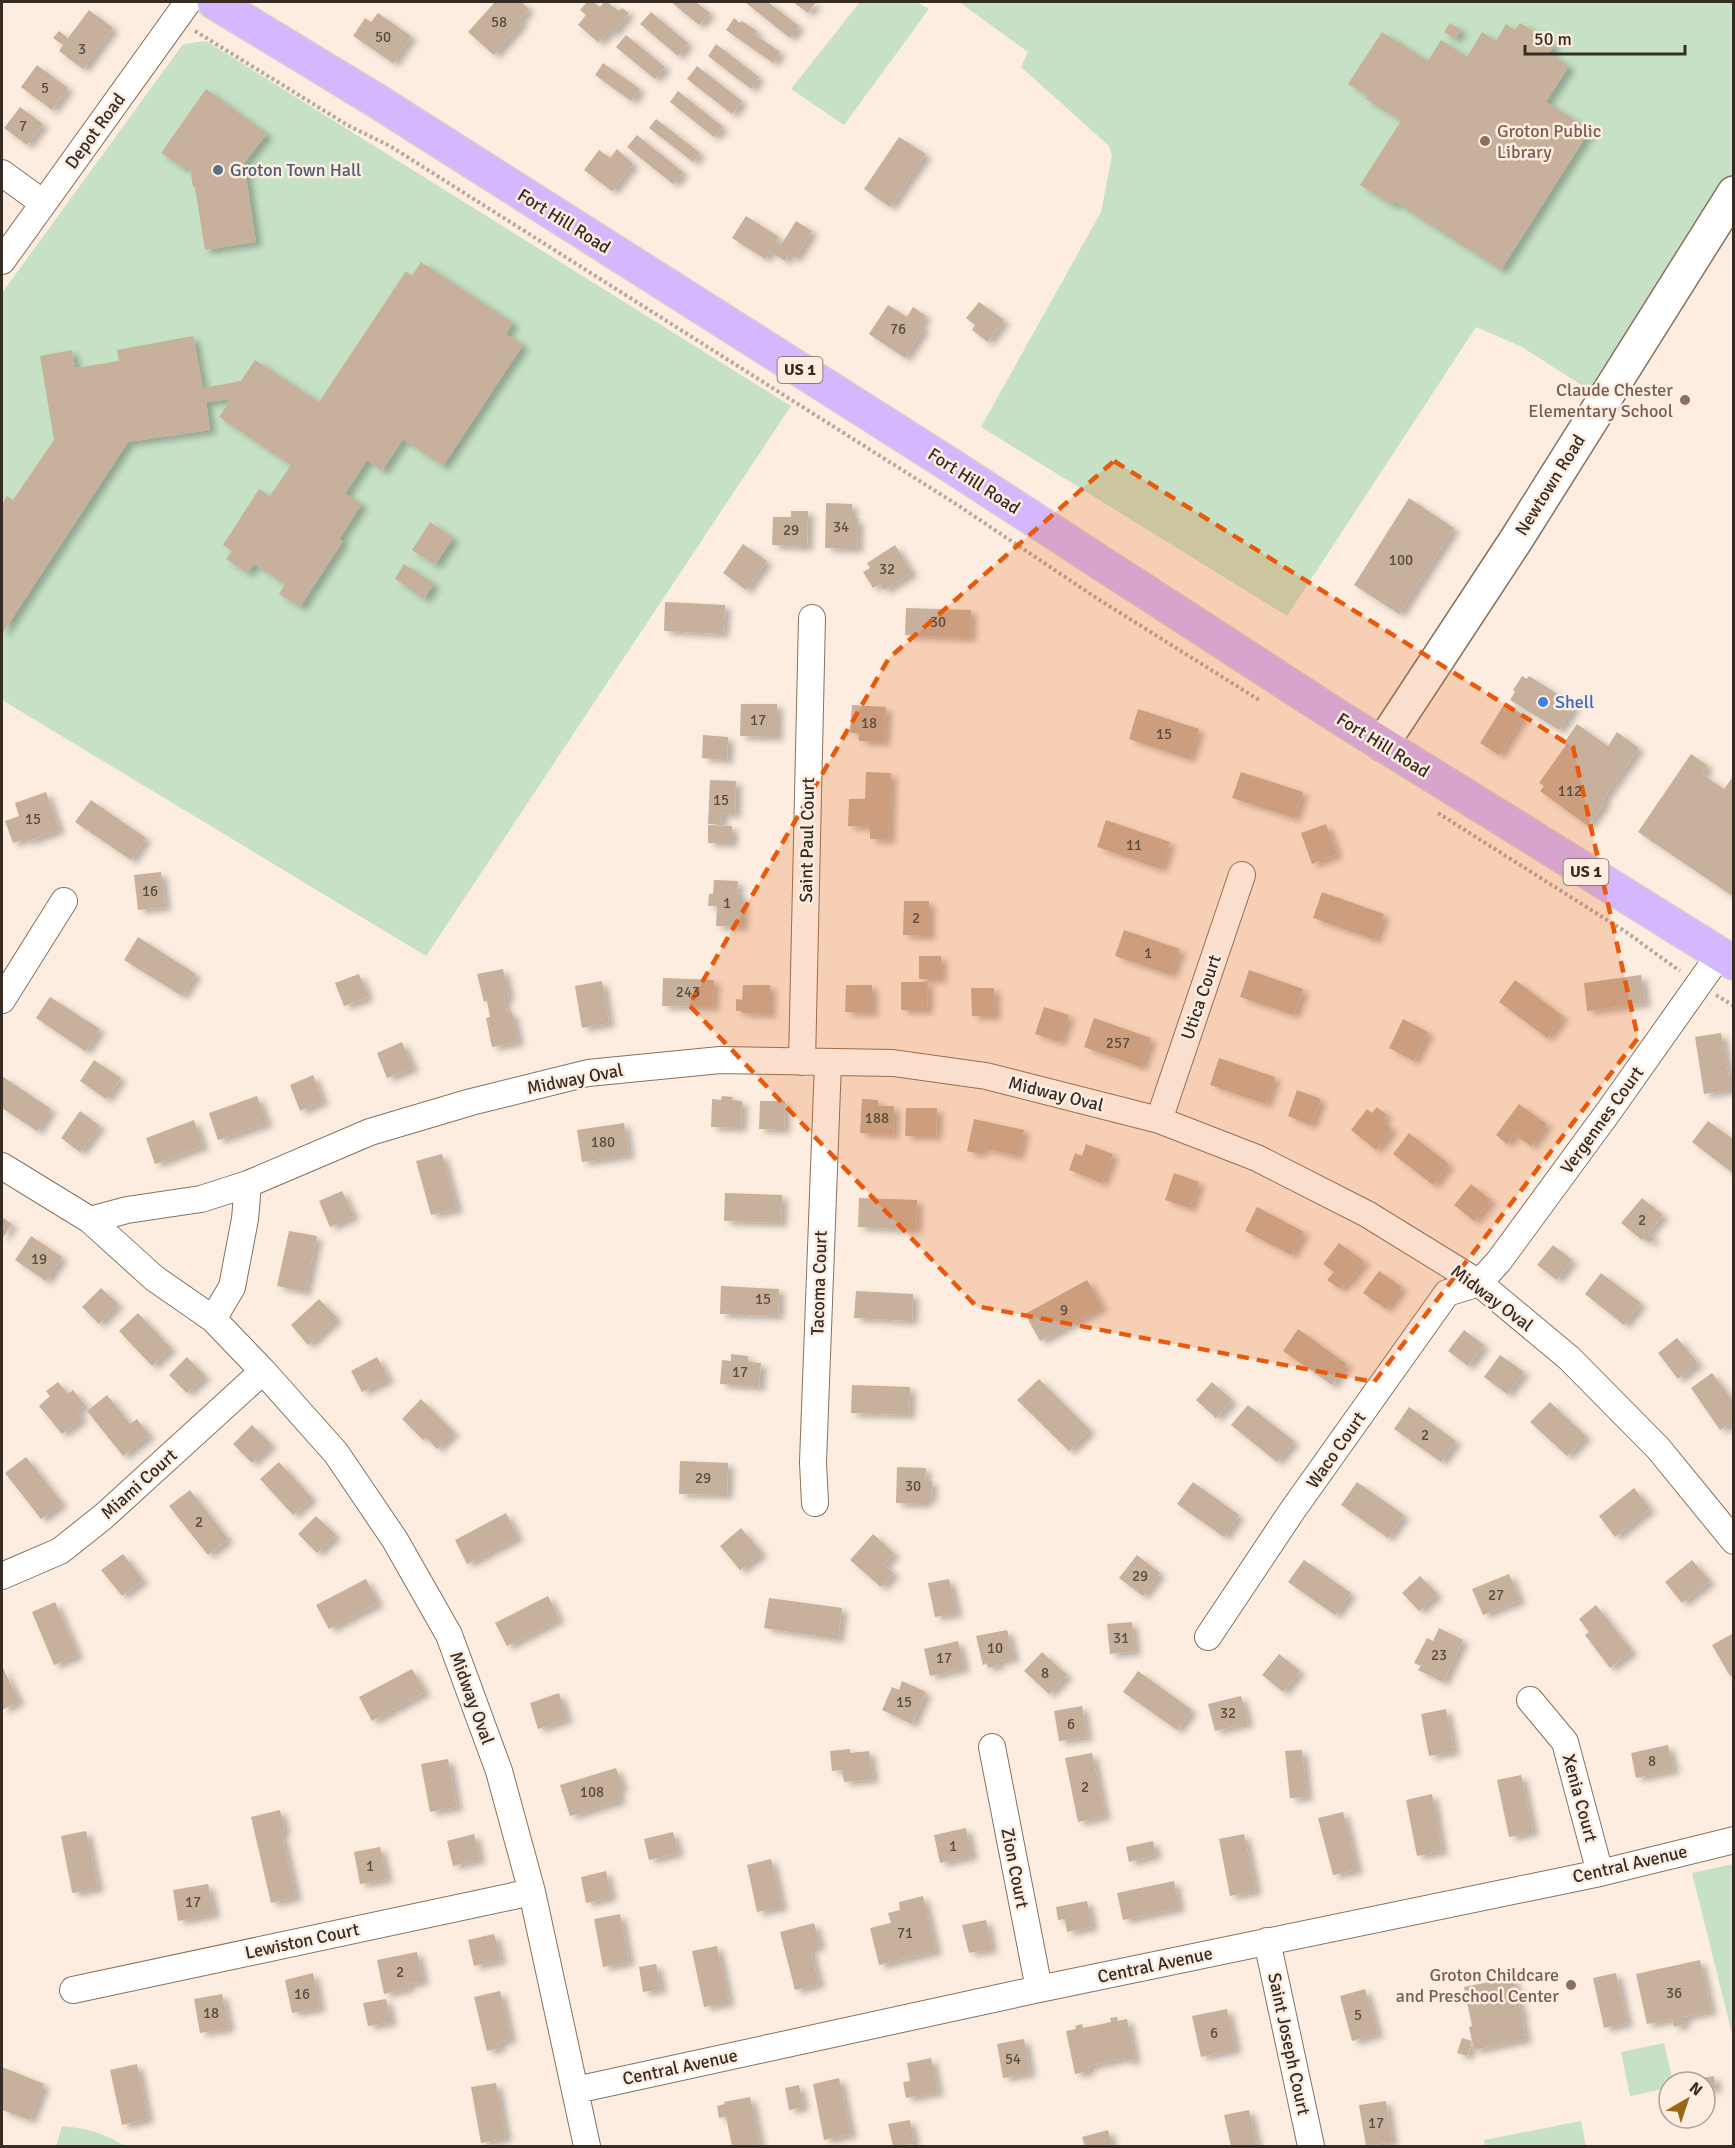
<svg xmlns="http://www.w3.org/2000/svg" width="1735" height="2148" viewBox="0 0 1735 2148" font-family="Signika,sans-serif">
  <defs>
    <filter id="shadow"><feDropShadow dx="6" dy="4" stdDeviation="3" flood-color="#0004"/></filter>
  </defs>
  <rect width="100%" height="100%" fill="#fcede0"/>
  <path fill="#c6e1c6" d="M860,2h57l12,7 -85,116 -53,-36z
    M959,2h774v191l-143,198 -7,3 3,-6 -64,-41 -46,-20 -189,289 -306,-189 120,-215 11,-56 -3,-10 -88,-79 7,-15z
    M206,41l585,365 -365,550 -424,-256v-407l181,-249z
    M1733,1864h1l-1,174 -41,-165z
    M1664,2043l9,39h-4v6l-39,8 -9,-44z
    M1581,2121l5,25h-101l-1,-6z
    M62,2126c24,2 42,7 63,20h-69z"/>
  <path fill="#c7b09c" filter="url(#shadow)" d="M495,2h26l8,7 -10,11 3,3 -28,32 -26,-23z
    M587,2h6l7,5 4,-5h3l12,9 3,-3 7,5 -16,20 -3,-3 -12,12 -20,-17 8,-10 -6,-5z
    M671,2h25l14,11 -11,12z
    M747,2h21l31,24 -9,12 -44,-35z
    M793,2h23l-8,11z
    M89,10l24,18 -30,41 -24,-18 4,-6 -10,-7 6,-7 9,7z
    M651,12l37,31 -10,13 -38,-32z
    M378,13l33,23 -18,27 -40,-27 12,-18 6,4z
    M734,18l6,5 2,-2 15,10 -3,3 26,18 -7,11 -47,-33z
    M1450,23l11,7 -6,9 -11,-7z
    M1520,23l35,22 -6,8 20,13 -23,36 44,28 -89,140 -106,-68 -3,3 -32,-20 41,-64 -35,-22 2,-3 -20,-12 34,-52 46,29 13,-21 26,17 15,-25 14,9 10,-17 9,6z
    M626,35l39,32 -10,12 -39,-32z
    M716,44l43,33 -8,12 -43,-33z
    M603,63l37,26 -9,12 -36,-26z
    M37,65l31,23 -16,22 -31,-23z
    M697,66l45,35 -10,13 -45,-35z
    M206,89l61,45 -23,29 12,79 -51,8 -10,-63h-2l-2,-13 2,-3 -8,-5 -2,2 -22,-15z
    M678,91l45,36 -9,10 -44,-35z
    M20,107l23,17 -16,21 -23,-17z
    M656,119l44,34 -7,9 -44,-34z
    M637,135l46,37 -10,12 -46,-37z
    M899,137l27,17 -36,53 -26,-18z
    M617,149l16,15 -21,27 -28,-21 15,-20 11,8z
    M746,216l33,21 -3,5 5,3 15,-24 16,10 -17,28 -6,-5 -4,7 -15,-10 -5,8 -33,-21z
    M421,262l92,61 -7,11 17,11 -80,121 -40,-27 -21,32 -15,-11 -22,34 17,10 -23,35 4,2 -43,66 -21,-13 6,-10 -31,-20 -6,9 -22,-14 6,-8 -9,-6 36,-56 11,7 21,-31 -72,-48 12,-18 -25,3 4,28 -82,12 -126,192v-130l5,-8 6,4 41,-60 -14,-84 32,-6 3,18 44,-7 -2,-11 76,-14 10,52 38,-7 14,-21 64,42 87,-131 6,5z
    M979,302l25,18 -16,22 -16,-12 3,-5 -9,-7z
    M888,305l19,12 6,-10 13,9 -7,9 5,3 -19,30 -36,-24z
    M1409,498l45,30 -55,86 -45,-29z
    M826,503l26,1v15h6l-1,30 -32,-1z
    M791,511h17l-1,36 -35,-2 1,-28h18z
    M430,522l23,16 -18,27 -23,-15z
    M743,544l24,17 -21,29 -23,-17z
    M895,545l17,28 -28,17 -4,-6 -7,4 -10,-16 7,-4 -3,-5z
    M404,564l30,20 -10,15 -29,-20z
    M665,602l60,3 -2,29 -59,-3z
    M906,608l65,2 -1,28 -65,-3z
    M1522,676l5,3 2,-3 46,29 -16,25 -49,-30 5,-8 -2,-2z
    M1505,703l19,12 -25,40 -19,-12z
    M741,704h36v33l-37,-1z
    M852,705l34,2 -2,35 -25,-1v-8h-9z
    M1138,709l61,20 -10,30 -60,-20z
    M1577,724l31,22 9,-14 22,16 -36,51 2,3 -17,24 -48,-35 4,-5 -5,-3 27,-38 -2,-2z
    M703,735l25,2 -1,23 -25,-2z
    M1691,754l17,12 -6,8 22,15 10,-14v122l-96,-65z
    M866,772l25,1 -2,67 -19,-1v-12l-22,-1 1,-27h16z
    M1241,772l62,20 -9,26 -62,-20z
    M710,780l26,1 -1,33 -13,-1 -1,11h-13z
    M46,792l13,38 -31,11 -1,-3 -14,5 -8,-22 14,-5 -4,-13z
    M91,800l55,38 -15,22 -56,-38z
    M1106,820l64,22 -9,27 -64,-22z
    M1326,824l11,30 -25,10 -11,-31z
    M708,825l24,1v17h-24z
    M161,872l4,35 -27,3 -4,-35z
    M714,880l24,1 -1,14h5v32l-26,-1 1,-20h-9l1,-12h4z
    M1322,892l62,22 -9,26 -62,-22z
    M904,901h25v35l-26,-1z
    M1124,930l56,19 -9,26 -56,-19z
    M138,937l58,37 -14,22 -58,-36z
    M919,956h22v23h-22z
    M503,969l6,28 -5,1 3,15 5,-1 6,30 -26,5 -6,-29 4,-1 -3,-16 -3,1 -7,-28z
    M1249,970l54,19 -9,26 -54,-18z
    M359,974l8,20 -1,4 -22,8 -9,-23z
    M1641,975l4,28 -58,8 -3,-28z
    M663,978l51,2 -1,27 -51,-1z
    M1515,980l48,36 -16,22 -48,-36z
    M602,981l7,42 -27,5 -7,-42z
    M901,982h27l-1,28h-26z
    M743,985h27v29l-28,-1v-2h-6v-12l6,1z
    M846,985h26v28l-27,-1z
    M971,988h23l1,28h-23z
    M50,997l50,32 -15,22 -49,-33z
    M1044,1007l25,8 -9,27 -25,-8z
    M1094,1018l57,20 -10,29 -57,-20z
    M1403,1019l25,13 -14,29 -25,-13z
    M1721,1033l8,44 5,-1v13l-30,5 -9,-57z
    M402,1042l11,26 -26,10 -10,-25z
    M1219,1058l56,19 -9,27 -56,-19z
    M94,1060l27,18 -15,21 -26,-18z
    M313,1075l10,26 -23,10 -10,-26z
    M2,1076l49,33 -14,22 -35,-23z
    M1297,1090l24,9 -10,26 -23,-9z
    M257,1096l10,27 -49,17 -9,-27z
    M722,1096l11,1 -1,3 10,1 -1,27 -30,-1 1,-28 9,1z
    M862,1099l16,1v6h16l-1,29 -33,-2z
    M760,1101h25l-1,29 -25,-1z
    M1519,1104l28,20 -16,22 -17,-12 -7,10 -11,-9z
    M1377,1107l10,8 -5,6 10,8 -16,21 -25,-20 16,-21 5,4z
    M906,1108h31l-1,28h-31z
    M80,1111l20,15 -20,26 -19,-14z
    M974,1119l50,11 -6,26 -36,-8 -2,6 -13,-3z
    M194,1120l9,26 -48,18 -9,-26z
    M1708,1121l26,19v34l-42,-32z
    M624,1123l5,32 -47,7 -5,-32z
    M1409,1133l40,31 -16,21 -40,-31z
    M1086,1144l27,10 -11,29 -33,-13 6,-17 7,3z
    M442,1154l15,55 -26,6 -15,-54z
    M1174,1173l25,9 -9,26 -25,-8z
    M1471,1184l20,16 -17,21 -20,-16z
    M342,1191l12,25 -24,11 -11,-26z
    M725,1193l57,2 -1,28 -57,-2z
    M859,1198l58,2 -1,30 -58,-3z
    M1642,1198l21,17 -15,18 6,5 -4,5 -6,-5 -2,2 -21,-17z
    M1257,1207l47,25 -13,23 -46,-24z
    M2,1217l10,7 -10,15z
    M289,1231l28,5 -12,56 -28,-6z
    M31,1236l31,21 -16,24 -31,-21z
    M1339,1243l25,18 -15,21 -2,-1 -7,8 -13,-9 7,-8 -11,-8z
    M1553,1245l19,15 -15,20 -20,-15z
    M1379,1271l23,16 -16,22 -23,-16z
    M1601,1273l40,30 -17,22 -39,-31z
    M1087,1280l15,27 -62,34 -15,-27z
    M721,1286l58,3 -1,27 -58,-2z
    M101,1288l17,16 -19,20 -17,-17z
    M856,1291l57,3 -1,27 -58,-3z
    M319,1299l18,19 -29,27 -17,-20z
    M138,1313l33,35 -19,18 -33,-35z
    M1298,1329l49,35 -15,21 -49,-34z
    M1464,1330l20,15 -16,21 -20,-15z
    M1677,1338l21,25 -20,16 -20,-26z
    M731,1354l17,2v6l13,1 -2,24 -39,-3 2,-24 9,1z
    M1500,1355l24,17 -17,22 -23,-17z
    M187,1357l18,19 -18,17 -18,-18z
    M377,1357l12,22 -27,13 -11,-21z
    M1712,1373l22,30v17l-14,10 -29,-42z
    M1039,1379l51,51 -21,21 -52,-51z
    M58,1382l10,12 5,-4 12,15 -8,6 5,7 -20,16 -23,-28 11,-10 -4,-5z
    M1212,1382l20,18 -16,18 -20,-18z
    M852,1385l58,2 -1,28 -58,-2z
    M107,1395l23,29 7,-5 12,16 -26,21 -36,-45z
    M421,1399l33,33 -17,17 -11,-12 -3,3 -21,-21z
    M1550,1402l36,34 -19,20 -37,-34z
    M1248,1405l46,36 -17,21 -46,-37z
    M1409,1407l47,34 -15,21 -47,-33z
    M252,1425l19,19 -19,19 -19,-19z
    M26,1457l36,46 -21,16 -36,-46z
    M680,1461l48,2 -1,32 -48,-1z
    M279,1462l33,36 -19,17 -33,-36z
    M897,1467l29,1 -1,13h7l-1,18h-6v5l-29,-1z
    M1193,1482l46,33 -15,22 -47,-33z
    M1357,1482l47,33 -16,23 -47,-33z
    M1634,1488l16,21 -35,28 -16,-21z
    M190,1490l38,49 -20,16 -39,-49z
    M506,1513l12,24 -51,27 -12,-24z
    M316,1516l20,19 -19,18 -19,-19z
    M741,1528l21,25 -22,17 -20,-24z
    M873,1534l21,19 -10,12 10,8 -13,14 -31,-27z
    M123,1554l20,26 -21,16 -21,-26z
    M1137,1555l23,18 -17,23 -24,-18z
    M1304,1560l47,33 -16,22 -47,-33z
    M1692,1560l18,21 -28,22 -17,-21z
    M1509,1574l11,26 -37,15 -11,-26z
    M1420,1576l17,18 -18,17 -17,-18z
    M366,1579l12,24 -49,26 -13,-24z
    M949,1579l8,34 -22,4 -7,-34z
    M548,1596l11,23 -52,27 -12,-23z
    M769,1598l73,10 -4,31 -74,-11z
    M55,1602l23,53 -24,10 -22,-53z
    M1596,1605l36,46 -22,17 -25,-33 4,-3 -10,-13z
    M1132,1622l3,29 -25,3 -3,-30z
    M1439,1628l24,12 -20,42 -25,-12 3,-4 -7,-3 13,-25 6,3z
    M1007,1630l7,28 -16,3 1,4 -11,3 -1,-5 -4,2 -7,-29z
    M1734,1633v41l-4,2 -18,-31z
    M958,1641l6,27 -34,8 -6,-27z
    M1042,1652l25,23 -18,19 -25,-23z
    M1279,1654l21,17 -17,21 -21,-17z
    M2,1666l17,35 -17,9z
    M412,1669l13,23 -53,29 -13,-24z
    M1138,1671l54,39 -15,20 -54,-38z
    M902,1681l24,11 -14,32 -30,-14 10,-23 7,3z
    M559,1693l8,26 -29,10 -8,-26z
    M1241,1696l7,27 -33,8 -7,-27z
    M1082,1706l5,31 -28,4 -5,-30z
    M1446,1709l8,42 -25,5 -8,-42z
    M1668,1745l6,25 -38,8 -5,-25z
    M850,1749v4l19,-2 4,28 -29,3 -2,-12 -10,1 -2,-20z
    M1302,1750l5,47 -17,1 -5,-47z
    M1092,1753l13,63 -27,6 -13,-64z
    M448,1759l9,48 -27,5 -9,-48z
    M616,1768l7,20 -6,1 4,11 -51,16 -10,-31z
    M1521,1775l12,57 -24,5 -12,-57z
    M1432,1794l10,57 -25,5 -11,-56z
    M280,1810l5,21 -4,1 15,65 -25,6 -20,-86z
    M1343,1812l14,56 -1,2 -23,5 -15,-57z
    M966,1828l6,28 -32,7 -6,-28z
    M86,1831l12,57 -24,5 -2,-1 -11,-56z
    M673,1832l5,21 -29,7 -5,-21z
    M474,1834l6,25 -27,7 -6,-25z
    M1244,1834l12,57 -26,5 -11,-57z
    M1153,1841l3,14 -27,7 -3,-15z
    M380,1847l7,32 -27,5 -6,-32z
    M771,1859l11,48 -25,5 -10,-47z
    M606,1871l5,26 -25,6 -5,-26z
    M1174,1881l5,27 -56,12 -6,-27z
    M208,1884l6,30 -36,7 -5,-31z
    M923,1896l13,55 -57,14 -9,-37 21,-5 -3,-10 12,-3 -1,-8z
    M1087,1901l5,26 -25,5 -2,-13 -7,1 -2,-13z
    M620,1914l9,48 -26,5 -9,-48z
    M986,1920l6,29 -23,4 -7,-28z
    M814,1923l6,23 -10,2 9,36 -24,6 -15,-58z
    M494,1934l7,26 -27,6 -6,-26z
    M717,1946l12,56 -25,5 -12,-56z
    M417,1952l6,29 -15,3 1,4 -25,6 -7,-34z
    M1700,1960l11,51 -28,6 2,7 -11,3 -2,-8 -25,5 -11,-50z
    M656,1964l5,25 -18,3 -4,-25z
    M313,1973l7,35 -28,5 -7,-33z
    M1616,1973l11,50 -23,5 -11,-50z
    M1513,1977l7,32h2l1,5h-2l5,25 -52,11 -5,-23 3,-1 -8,-39z
    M1365,1989l13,45 -26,7 -12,-45z
    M500,1991l11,48 -12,3 1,6 -13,3 -13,-54z
    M222,1994l7,34 -29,5 -6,-34z
    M386,1999l5,23 -23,4 -5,-23z
    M1227,2009l9,40 -35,8 -9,-41z
    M1117,2017l1,4 9,-2 8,40 -9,2 -1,-3 -37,8 1,5 -14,3 -9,-43 10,-2 -1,-3 7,-2 1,4 28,-6 -1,-4z
    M1462,2038l10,3 -5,15 -10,-3z
    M1024,2039l6,34 -27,5 -6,-34z
    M931,2058l7,34 -32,6 -3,-16 7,-1 -3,-18z
    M137,2064l11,55 -26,6 -12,-55z
    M2,2067l42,17 -14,36 -28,-10z
    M1714,2076l2,12 -11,2v-8h-3l-1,-4z
    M839,2078l12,56 -27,6 -11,-56z
    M496,2083l10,55 -25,5 -10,-56z
    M799,2085l4,22 -14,3 -4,-22z
    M750,2097l10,49h-28l-6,-29 -7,1 -2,-12 8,-2 -1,-2z
    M1386,2101l6,41 -26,4 -7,-41z
    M1249,2110l8,36h-26l-7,-31z
    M910,2120l4,24 -21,2 -5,-22z
    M1108,2130l4,16h-27l-3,-9z"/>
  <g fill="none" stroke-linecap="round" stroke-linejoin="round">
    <g stroke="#87725f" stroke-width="28">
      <path id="minor" d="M2,173l41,30
        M2,261l186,-259
        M2,1000l62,-99
        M802,1062l10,-444
        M1159,1120l83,-245
        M2,1166l88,54 64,58 59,41 50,52 73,82 59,87 54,95 50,136 33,121 55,254
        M90,1220l37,-10 74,-11 47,-15 122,-52 101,-30 117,-29 132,-13 173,3 93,13 173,44 98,38 110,56 112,69 90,75 89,90 76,93
        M213,1319l19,-32 13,-68 3,-35
        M815,1503l-2,-41 15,-400
        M2,1576l58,-25 44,-35 159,-145
        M1208,1637l84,-126 155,-218 32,-10 20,-22 110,-150 111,-157
        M1530,1700l35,42 35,131
        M992,1747l47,242
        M1267,1941l44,205
        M73,1990l459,-98
        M576,2090l463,-101 561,-116 134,-33"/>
    </g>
    <g stroke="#87725f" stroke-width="36">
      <path id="secondary" d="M1382,744l134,-204 218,-347"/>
    </g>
    <g stroke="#d3d1cf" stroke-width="36">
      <path id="primary" d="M214,2l163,99 570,362 387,251 400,249"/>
    </g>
    <path stroke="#b7a99e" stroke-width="4" stroke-dasharray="3 3" stroke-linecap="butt" d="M195,31l154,95 41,20 566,358 142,95 161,101
      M1438,813l188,119 54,39
      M1716,995l18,11"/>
    <use href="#minor" stroke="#fff" stroke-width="26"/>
    <use href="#secondary" stroke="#fff" stroke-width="33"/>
    <use href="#primary" stroke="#d4b7fe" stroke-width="33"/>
  </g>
  <path fill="#e8590c" fill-opacity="0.2" stroke="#e8590c" stroke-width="4.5" stroke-dasharray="12 8" stroke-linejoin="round" d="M1114,461l459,286 65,291 -264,344 -398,-76 -287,-301 200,-347z"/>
  <g fill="#8d6e63" stroke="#fcede0" stroke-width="2">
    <circle cx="1485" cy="141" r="6"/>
    <circle cx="1685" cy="400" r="6"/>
    <circle cx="1571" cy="1985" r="6"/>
  </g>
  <circle fill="#5c6f8a" stroke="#fcede0" stroke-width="2" cx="218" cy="170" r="6"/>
  <circle fill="#3f7fe0" stroke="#fcede0" stroke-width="2" cx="1543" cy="702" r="6"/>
  <g text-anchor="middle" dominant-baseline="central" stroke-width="5" stroke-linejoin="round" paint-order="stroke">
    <g font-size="15" fill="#5a4d42">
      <text x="499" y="22">58</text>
      <text x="383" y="37">50</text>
      <text x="82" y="49">3</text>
      <text x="45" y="88">5</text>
      <text x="23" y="126">7</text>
      <text x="898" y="329">76</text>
      <text x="841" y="527">34</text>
      <text x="791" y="530">29</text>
      <text x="1401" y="560">100</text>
      <text x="887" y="569">32</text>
      <text x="938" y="622">30</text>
      <text x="758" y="720">17</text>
      <text x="869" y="723">18</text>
      <text x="1164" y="734">15</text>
      <text x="1570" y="791">112</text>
      <text x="721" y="800">15</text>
      <text x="33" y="819">15</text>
      <text x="1134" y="845">11</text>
      <text x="150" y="891">16</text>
      <text x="727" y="903">1</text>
      <text x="916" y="918">2</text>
      <text x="1148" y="953">1</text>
      <text x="688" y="992">243</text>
      <text x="1118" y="1043">257</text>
      <text x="877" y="1118">188</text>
      <text x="603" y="1142">180</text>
      <text x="1642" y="1220">2</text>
      <text x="39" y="1259">19</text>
      <text x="763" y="1299">15</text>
      <text x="1064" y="1310">9</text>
      <text x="740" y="1372">17</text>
      <text x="1425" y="1435">2</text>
      <text x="703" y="1478">29</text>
      <text x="913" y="1486">30</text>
      <text x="199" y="1522">2</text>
      <text x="1140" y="1576">29</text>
      <text x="1496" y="1595">27</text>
      <text x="1121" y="1638">31</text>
      <text x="995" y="1648">10</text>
      <text x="1439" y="1655">23</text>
      <text x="944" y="1658">17</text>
      <text x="1045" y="1673">8</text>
      <text x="904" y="1702">15</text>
      <text x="1228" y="1713">32</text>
      <text x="1071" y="1724">6</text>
      <text x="1652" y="1761">8</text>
      <text x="1085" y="1787">2</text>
      <text x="592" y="1792">108</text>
      <text x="953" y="1846">1</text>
      <text x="370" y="1866">1</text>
      <text x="193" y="1902">17</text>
      <text x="905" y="1933">71</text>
      <text x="400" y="1972">2</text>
      <text x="1674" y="1993">36</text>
      <text x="302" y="1994">16</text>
      <text x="211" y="2013">18</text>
      <text x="1358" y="2015">5</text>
      <text x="1214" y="2033">6</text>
      <text x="1013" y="2059">54</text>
      <text x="1376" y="2123">17</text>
    </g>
    <g fill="#fcede0" stroke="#71665c" stroke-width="1.5">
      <rect x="777.5" y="357" width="45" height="26" rx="4.5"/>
      <rect x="1563.5" y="859" width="45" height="26" rx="4.5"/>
    </g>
    <g font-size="16" font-weight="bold" fill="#362c24">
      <text x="800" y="370">US 1</text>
      <text x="1586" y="872">US 1</text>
    </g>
    <g font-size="18" fill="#362c24" stroke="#fcede0">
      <text transform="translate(95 131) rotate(-54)">Depot Road</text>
      <text transform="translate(564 221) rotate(32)">Fort Hill Road</text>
      <text transform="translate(974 481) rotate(33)">Fort Hill Road</text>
      <text transform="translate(1550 485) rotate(-58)">Newtown Road</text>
      <text transform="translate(1383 745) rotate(32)">Fort Hill Road</text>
      <text transform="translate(807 840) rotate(-89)">Saint Paul Court</text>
      <text transform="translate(1201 997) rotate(-71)">Utica Court</text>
      <text transform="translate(575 1079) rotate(-11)">Midway Oval</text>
      <text transform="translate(1056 1094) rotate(14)">Midway Oval</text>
      <text transform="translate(1602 1120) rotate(-54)">Vergennes Court</text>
      <text transform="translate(819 1283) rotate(-88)">Tacoma Court</text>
      <text transform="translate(1492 1298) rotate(37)">Midway Oval</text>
      <text transform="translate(1336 1450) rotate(-55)">Waco Court</text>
      <text transform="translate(139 1484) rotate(-42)">Miami Court</text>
      <text transform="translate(472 1698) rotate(70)">Midway Oval</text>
      <text transform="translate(1580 1798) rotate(75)">Xenia Court</text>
      <text transform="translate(1630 1864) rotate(-13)">Central Avenue</text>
      <text transform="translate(1015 1868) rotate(79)">Zion Court</text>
      <text transform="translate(302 1941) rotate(-12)">Lewiston Court</text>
      <text transform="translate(1155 1965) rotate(-12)">Central Avenue</text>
      <text transform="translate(1289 2044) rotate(78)">Saint Joseph Court</text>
      <text transform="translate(680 2067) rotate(-12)">Central Avenue</text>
    </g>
    <g font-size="18" fill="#785e54" stroke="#fcede0" text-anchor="end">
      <text x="1497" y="131" text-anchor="start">Groton Public<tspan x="1497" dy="21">Library</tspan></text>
      <text x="1673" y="390">Claude Chester<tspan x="1673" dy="21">Elementary School</tspan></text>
      <text x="1559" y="1975">Groton Childcare<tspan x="1559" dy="21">and Preschool Center</tspan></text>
    </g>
    <g font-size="18" fill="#4e5e75" stroke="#fcede0" text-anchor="start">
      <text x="230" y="170">Groton Town Hall</text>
    </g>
    <g font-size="18" fill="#366cbe" stroke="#fcede0" text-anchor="start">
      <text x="1555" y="702">Shell</text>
    </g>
  </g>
  <rect width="1735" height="2148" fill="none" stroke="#362c24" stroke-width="6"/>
  <g transform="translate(1687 2100) rotate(39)"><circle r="28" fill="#fcede0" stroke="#ada095" stroke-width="1.5"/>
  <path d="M0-4.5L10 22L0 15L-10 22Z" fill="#986719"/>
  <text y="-9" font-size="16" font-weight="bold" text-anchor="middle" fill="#362c24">N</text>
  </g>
  <path d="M1525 45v9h160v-9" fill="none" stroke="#362c24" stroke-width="3"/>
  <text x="1534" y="45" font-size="18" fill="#362c24" stroke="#fcede0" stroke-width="4.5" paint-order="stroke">50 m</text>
</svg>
